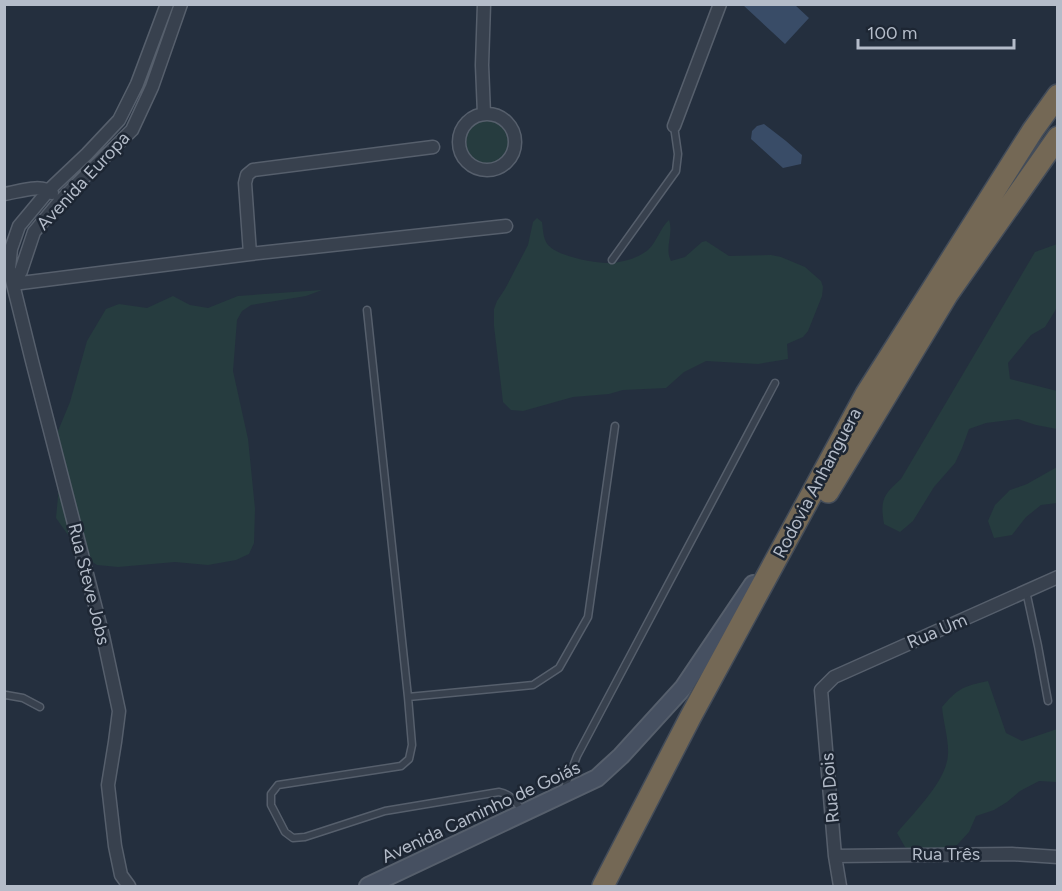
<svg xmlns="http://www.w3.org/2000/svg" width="1062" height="891" viewBox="0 0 1062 891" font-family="Figtree,sans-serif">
  <rect width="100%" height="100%" fill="#242f3e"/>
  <path fill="#263c3f" d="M462 142a25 25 0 1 1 50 0a25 25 0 1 1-50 0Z
    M537,218l5,4c1,7 1,17 6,23 11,12 49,19 66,18 12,-2 24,-5 34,-13 9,-8 12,-22 21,-30 5,14 -5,28 2,41l14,-4 17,-15 4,-1 23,15 42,-1 10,2 24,10 16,14 2,6 -1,9 -14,35 -5,6 -16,7 1,15 -30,5 -52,-3 -22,11 -18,16 -43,2 -14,4 -36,3 -50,14 -12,-1 -8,-8 -9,-76v-17l3,-8 8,-12 23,-44 5,-23z
    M1057,244l1,60 -3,7 -10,16 -14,8 -23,28 2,16 47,12v38l-21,-4 -18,-6 -32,4 -17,6 -7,19 -7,15 -21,24 -21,34 -13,11 -16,-8c-4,-24 -1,-29 17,-45l134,-227z
    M322,290l-16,6 -55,9 -9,6 -5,9 -4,51 15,68 7,70 -1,34 -5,11 -13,6 -28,5 -33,-3 -57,5 -21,-2 -14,-9 -27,-38 4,-43 -3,-30 1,-14 12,-29 17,-61 19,-32 13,-5 28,4 26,-12 17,9 18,3 30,-12z
    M1057,467v36l-16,2 -15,12 -14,18 -18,3 -6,-17 7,-16 15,-15 17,-6z
    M988,681l18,52 16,8 35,-12v54l-1,-1 -17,-1 -19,10 -13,11 -13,8 -18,6 -7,16 -12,13 -20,7 -16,3 -16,-8 -8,-14c17,-21 50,-52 51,-79 1,-13 -5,-34 -6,-47 16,-19 22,-21 46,-26z"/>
  <path fill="#394c67" d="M743,5h52l14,13 -24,26z
    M764,124l22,17 16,14 -1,9 -18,4 -32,-29 1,-8 5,-5z"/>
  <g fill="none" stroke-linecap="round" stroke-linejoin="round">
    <g stroke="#565f6c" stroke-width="9">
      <path id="lane" d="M612,260l64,-89 2,-17 -4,-28
        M367,310l41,387 125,-12 26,-17 29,-51 27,-191
        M1026,591l12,55 10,55
        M4,696l2,-1 17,3 17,9
        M408,697l4,48 -3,14 -8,7 -123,19 -7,9v11l14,27 8,6 12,-1 80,-26 114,-19c12,2 16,10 24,19
        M564,790l13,-34 198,-373"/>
    </g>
    <g stroke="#565f6c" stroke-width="15">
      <path id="street" d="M484,4l-2,61 2,49
        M459 142a28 28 0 1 1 56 0a28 28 0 1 1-56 0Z
        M674,126l46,-122
        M4,194c14,-2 37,-11 48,-1
        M250,254l-5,-71 2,-8 6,-5 180,-23
        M13,284l237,-30 256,-28
        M13,284l8,-13 13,-39 26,-31 72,-71 20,-43 29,-83
        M835,856l177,-2 46,3
        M129,886l-8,-11 -6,-29 -7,-61 7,-43 4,-31 -16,-75 -71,-275 -23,-93 2,-19 8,-23 30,-36 38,-36 32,-34 18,-36 30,-80
        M840,886l-5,-30 -14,-166 13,-13 224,-100"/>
    </g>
    <g stroke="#565f6c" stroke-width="20">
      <path id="secondary" d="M368,886l229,-108 24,-22 62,-68 70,-104"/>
    </g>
    <g stroke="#434c59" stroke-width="24">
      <path id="highway" d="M828,492l119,-197 111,-158
        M603,886l88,-170 175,-322 167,-264 25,-35"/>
    </g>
    <use href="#lane" stroke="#38414e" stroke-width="6"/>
    <use href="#street" stroke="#38414e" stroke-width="12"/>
    <use href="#secondary" stroke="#465061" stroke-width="16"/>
    <use href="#highway" stroke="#746855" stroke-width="21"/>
  </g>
  <g text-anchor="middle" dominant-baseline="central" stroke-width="5" stroke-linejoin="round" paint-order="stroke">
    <g font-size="18" fill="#b4bcc9" stroke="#1d2633">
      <text transform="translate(83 181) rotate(-47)">Avenida Europa</text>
      <text transform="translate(817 483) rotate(-62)">Rodovia Anhanguera</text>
      <text transform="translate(89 584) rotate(76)">Rua Steve Jobs</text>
      <text transform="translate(937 631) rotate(-23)">Rua Um</text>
      <text transform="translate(830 788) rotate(-95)">Rua Dois</text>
      <text transform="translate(481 812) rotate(-25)">Avenida Caminho de Goiás</text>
      <text x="946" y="854">Rua Três</text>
    </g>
  </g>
  <rect width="1062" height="891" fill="none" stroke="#b4bcc9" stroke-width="12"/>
  <path d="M858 39v9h156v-9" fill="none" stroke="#b4bcc9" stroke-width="3"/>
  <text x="867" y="39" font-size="18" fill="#b4bcc9" stroke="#1d2633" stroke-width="4.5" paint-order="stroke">100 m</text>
</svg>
